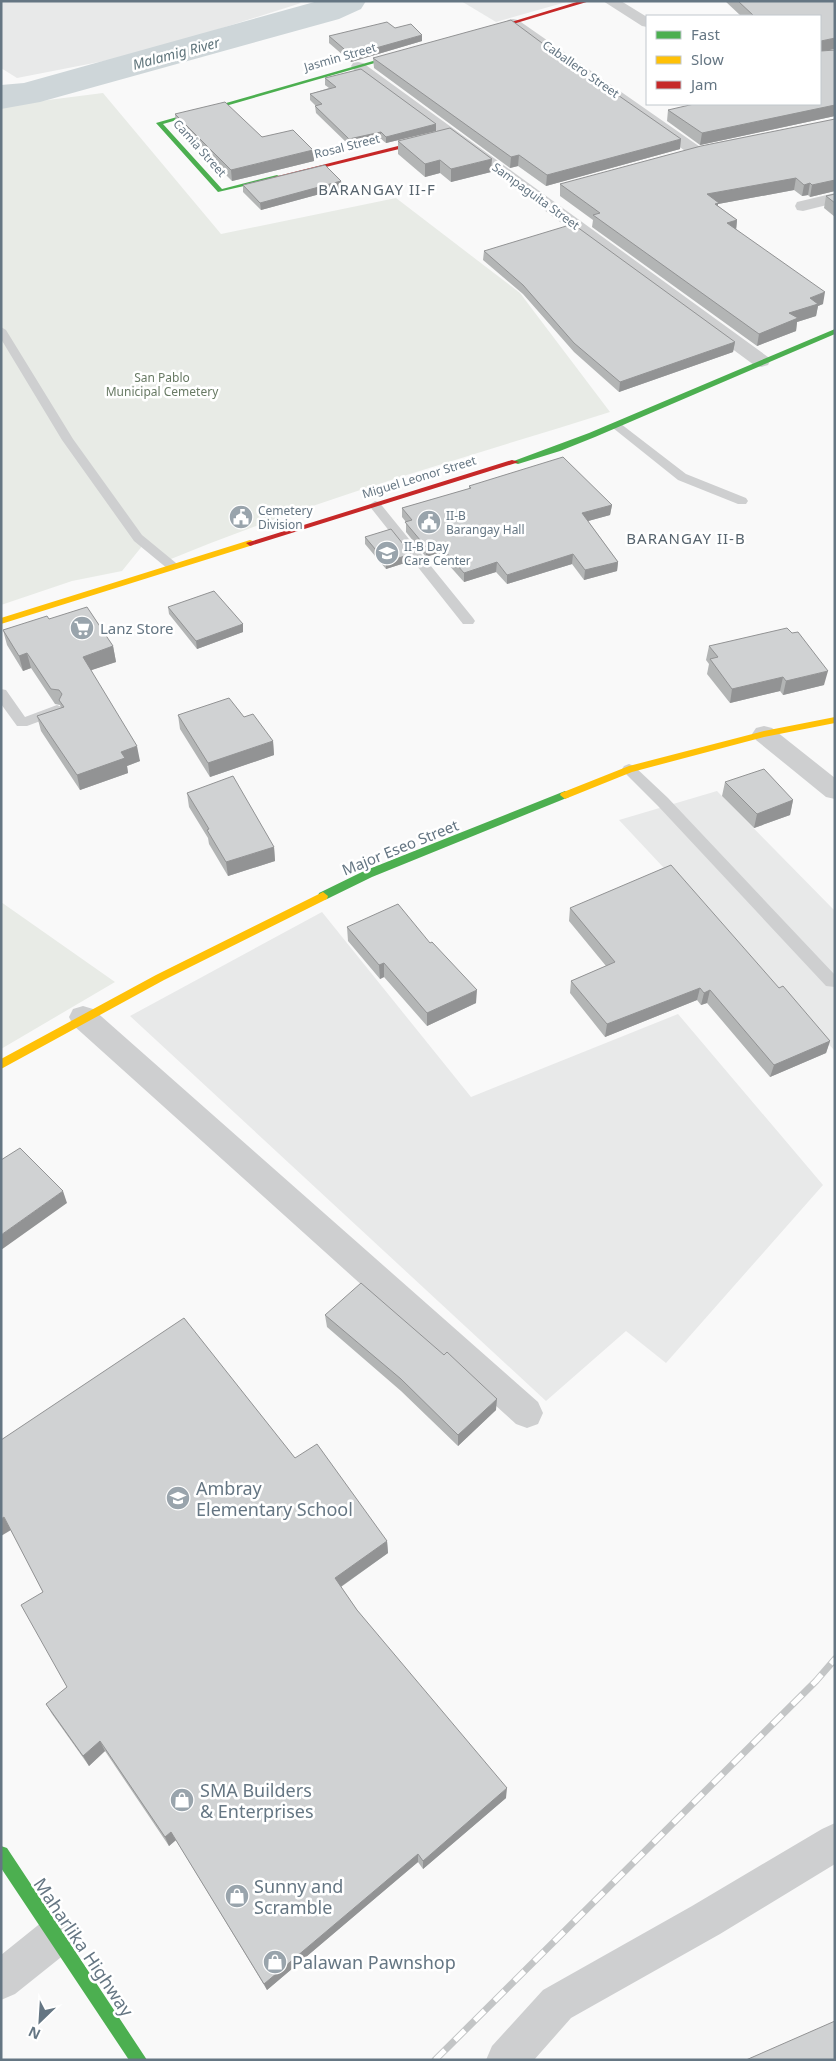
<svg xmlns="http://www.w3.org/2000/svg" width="836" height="2061" viewBox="0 0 836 2061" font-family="'Noto Sans',sans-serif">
  <rect width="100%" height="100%" fill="#f9f9f9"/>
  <path fill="#e8e9e9" d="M1,1h296l4,2 -161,51 -123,24 -16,-10z
    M461,1h109l-74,21z
    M717,791l118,120v140l-216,-231z
    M322,912l149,185 207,-83 145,171 -157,178 -40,-32 -80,70 -416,-385z"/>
  <path fill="#e8ebe6" d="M103,93l118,141 175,-36 124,95 90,119c-149,47 -300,89 -444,149l-23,-16 -21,26 -50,10 -71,24v-499z
    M1,902l114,80 -114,67z"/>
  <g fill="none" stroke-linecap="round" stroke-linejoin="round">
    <path fill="#ced6d9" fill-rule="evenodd" d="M318,1h48l-5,8 -22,10 -299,83 -39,7v-24l23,-2z"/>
    <path fill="#cecfd0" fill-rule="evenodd" d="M1,327l5,3 67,109 69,96 34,28 2,3 -2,3h-8l-34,-28 -72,-101 -61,-101z
      M617,423l4,1 65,50 60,24 2,3 -2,3h-8l-60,-24 -65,-52 -2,-2z
      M375,501l4,1 94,116 2,3 -2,3h-10l-92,-116 -2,-3z
      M1,689l5,1 19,27 32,-12 5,2 2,3 -2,3 -35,13h-10l-16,-22z
      M629,764l5,2 34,32 167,177v12l-9,-1 -168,-180 -34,-34 -2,-3 2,-3z"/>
    <path fill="#cecfd0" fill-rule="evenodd" d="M603,1h18l26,16v10l-5,-1z
      M513,19l5,1 185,129 2,3 -2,3h-12l-183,-129 -2,-3 2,-3z
      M358,62l5,1 405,294 2,4 -2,4 -7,2 -7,-2 -401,-296 -2,-3 2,-3z
      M835,193v10l-32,8 -6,-1 -2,-4 2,-4z
      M764,726l8,2 63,50v21l-9,-2 -70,-57 -4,-6 4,-6z
      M83,1006l10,3 445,393 5,11 -5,11 -11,4 -11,-4 -443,-399 -4,-8 4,-8z
      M835,1823v41l-115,70 -149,84 -37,42h-48l6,-14 51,-56 149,-84 130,-77z
      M56,1916l14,6 6,14 -6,14 -55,44 -14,6v-45l41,-33z"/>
    <path fill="#4caf50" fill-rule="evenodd" d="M408,51l5,1 -250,72 59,65 55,-14 2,1v2l-61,14 -62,-69z
      M835,329v5l-240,103 -35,14 -42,13 -7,-2 78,-29z
      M565,791l5,4 -1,2 -197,80 -45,22 -4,1 -5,-4 1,-3 45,-22z
      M1,1846l6,2 140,212h-18l-128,-192z"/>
    <path fill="#ffc107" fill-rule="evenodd" d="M250,540l3,1v4l-252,79v-6z
      M835,717v6l-71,14 -132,35 -67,27 -5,-4 1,-2 68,-27 135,-35z
      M323,892l5,4 -1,3 -163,81 -163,89v-10l155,-84z"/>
    <path fill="#c62828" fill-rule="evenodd" d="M580,1h10l-110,33 -5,-1z
      M434,137l3,2 -1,1 -159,39 -3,-2z
      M512,460l7,2 -266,83 -3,1 -4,-3z"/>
    <g stroke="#c3c5c6" stroke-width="7">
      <path id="rail" d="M435,2060l381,-379 19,-22"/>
    </g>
    <use href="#rail" stroke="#fff" stroke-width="5" stroke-dasharray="14" stroke-linecap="butt"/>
  </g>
  <path fill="#b3b5b5" d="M725,1h110l-12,50 12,-1v66l-135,29 -33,-24 1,-11 152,-6v-88h-79z
    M329,36l93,5 -71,21 -22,-19z
    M373,58l307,91 -134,37 -28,-20 -8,2 -136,-100z
    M325,78l111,46v7l-50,12 -5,-4 -32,6 -33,-32 -1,-7h1l-6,-6v-6l19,-6 -4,-3z
    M175,114l138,36 1,11 -82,20 -56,-56z
    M835,119v72l-25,6 -2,-2 -6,1 -8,-6 -76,14v2l19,14 -1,9 87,75 -5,2 -2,10 -19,6 -1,9 -39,15 -165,-119 1,-7 -33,-24v-12z
    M398,141l93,31 -40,10 -11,-9 -15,4 -27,-23z
    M341,181l1,7 -81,22 -18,-18v-7z
    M835,194v23l-11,-9 2,-12z
    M484,251l251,91 -2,10 -114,40 -45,-40 -51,-58 -40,-34z
    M469,486l143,19 -2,10 -22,6 30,41 -1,9 -33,9 -12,-16 -65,20 -11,-12 -32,10 -26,-29 -12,4 -20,-25v-10l-4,-5v-9l67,-19z
    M365,537l46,24 -25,8 -21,-25z
    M168,607l75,17v8l-46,17 -28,-35z
    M49,619l64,27 3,16 -25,8 49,91 -13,5 1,7 -48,17 -39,-59 -4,-15 24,-8 -1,-3 -5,-1 -24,-36 -8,3 -16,-26 -4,-15z
    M709,646l115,39 -41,10 -3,-4 -50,12 -23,-29 2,-10 -3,-4z
    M178,715l66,2 29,24 1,14 -64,22 -30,-48z
    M725,782l68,18 -3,15 -36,13 -32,-32z
    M187,793l87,54 1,14 -47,15 -19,-32 -1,-6 -19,-31z
    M570,908l209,80 51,53 -4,12 -56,24 -63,-74 -6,2 -4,-5 -92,37 -35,-44 1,-12 35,-15 -37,-45z
    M347,927l129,76 -49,23 -43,-49 -4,2 -32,-38z
    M325,1315l171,95 -38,36 -57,-55 -74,-64z
    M1,1440l294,18 92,83 1,12 -47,34 16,23 149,188 -83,71 -5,-7 -151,128 -91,-150 -7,6 -64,-95 -16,15 -37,-52 -6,-10 21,-17 -24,-95 -32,-62z"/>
  <path fill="#929394" d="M422,35v6l-71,21v-7z
    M835,38v11l-15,3 1,-11z
    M835,105v11l-135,29 2,-12z
    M436,124v7l-50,12v-6z
    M381,132v7l-32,6v-6z
    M681,139l-1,10 -134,37 1,-11z
    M313,150l1,11 -82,20 -1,-11z
    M519,155l-1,11 -8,2 1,-11z
    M492,159l-1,13 -40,10v-13z
    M440,160v13l-15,4v-13z
    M796,178l-2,12 -76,14 -1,11 -10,-21z
    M835,180v11l-25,6 2,-12z
    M341,181l1,7 -81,22 -1,-7z
    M810,183l-2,12 -6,1 2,-11z
    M737,220l-1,11 -9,-8z
    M825,292l-2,12 -5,2 -2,10 -19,6 -1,9 -39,15 2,-12 51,-36z
    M735,342l-2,10 -114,40 1,-10z
    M612,505l-2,10 -29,8 1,-10z
    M438,543v10l-12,4v-10z
    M411,554v7l-25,8v-7z
    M573,554l-1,10 -65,20v-9z
    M497,562l-1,10 -32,10v-9z
    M618,562l-1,9 -33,9 1,-10z
    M243,624v8l-46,17 -1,-8z
    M113,646l3,16 -30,10 -3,-15z
    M27,653l4,15 -8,3 -4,-15z
    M828,671l-4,14 -41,10 3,-14z
    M783,677l-3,14 -50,12 2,-14z
    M273,741l1,14 -64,22 -2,-14z
    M137,746l3,15 -13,5 1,7 -48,17 -3,-15 44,-23z
    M793,800l-3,15 -36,13 3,-14z
    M274,847l1,14 -47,15 -2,-14z
    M384,963v14l-4,2 -1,-14z
    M700,988l-3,12 -92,37 2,-13z
    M477,990l-1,13 -49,23v-13z
    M710,990l-3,13 -6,2 3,-12z
    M830,1041l-4,12 -56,24 4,-12z
    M63,1191l4,12 -66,47v-15z
    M497,1399l-1,11 -38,36v-11z
    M4,1517l7,13 -10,6v-17z
    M387,1541l1,12 -52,37 -1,-12z
    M100,1741l5,10 -16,15 -6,-10z
    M507,1788l-1,10 -83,71v-8z
    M171,1832l5,8 -7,6 -4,-9z
    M418,1854v8l-151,128 -3,-6z"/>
  <path fill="#d0d2d3" stroke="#929394" d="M738,1h97v37l-14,3v10l14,-1v55l-133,28 -34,-23 26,-6h126v-88h-66z
    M511,20l97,72 4,-1 69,48 -134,36 -28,-20 -8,2 -138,-99z
    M387,22l8,6 16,-4 11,11 -71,20 -22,-19z
    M361,69l75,55 -50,13 -5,-5 -32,7 -34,-33 7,-2 -12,-10 26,-7 -11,-9z
    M225,102l37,35 31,-7 20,20 -82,20 -56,-56z
    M835,119v61l-23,5 -2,-2 -6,2 -8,-7 -89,16 12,9 -4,1 22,16 -10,3 98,69 -15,6 8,6 -29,9 9,5 -39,16 -166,-119 7,-2 -40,-29 141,-38z
    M450,128l42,31 -41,10 -11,-9 -15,4 -27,-23z
    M325,165l16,16 -81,22 -17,-18z
    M835,194v9l-9,-7z
    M573,224l162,118 -115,40 -46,-39 -51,-58 -39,-34z
    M563,457l49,48 -30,8 36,49 -33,8 -12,-16 -66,21 -10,-13 -33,11 -26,-30 -12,4 -21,-25 7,-2 -10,-12 69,-20 -2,-2z
    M391,529l20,25 -25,8 -21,-25z
    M214,591l29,33 -47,17 -28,-34z
    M87,607l26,39 -30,11 54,89 -16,6 4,6 -48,17 -40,-59 27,-9 -5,-7 3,-6 -3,-4 -8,-1 -24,-36 -8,3 -16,-26 44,-14 2,3z
    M787,628l5,5 6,-1 30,39 -42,10 -3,-4 -51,12 -22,-30 8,-2 -9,-11z
    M229,698l15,19 9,-3 20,27 -65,22 -30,-48z
    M764,769l29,31 -36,14 -32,-32z
    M233,776l41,71 -48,15 -19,-32 2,-1 -22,-36z
    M671,865l108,123 4,-2 47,55 -56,24 -64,-75 -6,3 -4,-5 -93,36 -36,-43 44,-19 -45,-54z
    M398,904l32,39 2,-1 45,48 -50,23 -43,-50 -5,2 -32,-38z
    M20,1148l43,43 -62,44v-75z
    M361,1283l83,72 3,-3 50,47 -39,36 -57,-56 -76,-64z
    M184,1318l111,140 22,-14 70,97 -52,37 22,32 150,178 -84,73 -5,-7 -154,130 -93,-152 -6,5 -65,-96 -17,15 -37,-52 21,-17 -46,-82 22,-13 -39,-75 -3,2v-79z
    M835,2021v39h-89z"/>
  <defs>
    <g id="civic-disc" transform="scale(1.25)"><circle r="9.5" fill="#99a4ac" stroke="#fff"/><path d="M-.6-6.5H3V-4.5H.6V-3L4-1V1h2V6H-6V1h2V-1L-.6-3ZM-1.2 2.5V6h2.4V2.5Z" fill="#fff"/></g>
    <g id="school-disc" transform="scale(1.25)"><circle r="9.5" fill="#99a4ac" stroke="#fff"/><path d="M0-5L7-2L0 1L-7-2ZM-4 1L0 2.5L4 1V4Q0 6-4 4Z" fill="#fff"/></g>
    <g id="supermarket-disc" transform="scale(1.25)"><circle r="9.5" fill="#99a4ac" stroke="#fff"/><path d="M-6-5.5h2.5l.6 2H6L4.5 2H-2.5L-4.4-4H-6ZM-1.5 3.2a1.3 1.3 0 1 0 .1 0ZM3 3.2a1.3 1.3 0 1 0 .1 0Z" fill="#fff"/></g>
    <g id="shop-disc" transform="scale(1.25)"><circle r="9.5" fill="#99a4ac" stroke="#fff"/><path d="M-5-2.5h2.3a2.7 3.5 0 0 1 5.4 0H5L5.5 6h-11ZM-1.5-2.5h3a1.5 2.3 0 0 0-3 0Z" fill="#fff"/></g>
  </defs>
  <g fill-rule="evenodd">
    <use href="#civic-disc" x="241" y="517"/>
    <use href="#civic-disc" x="429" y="522"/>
    <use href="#school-disc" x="387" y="553"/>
    <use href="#supermarket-disc" x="82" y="628"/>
    <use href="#school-disc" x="178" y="1498"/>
    <use href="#shop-disc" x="182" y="1800"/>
    <use href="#shop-disc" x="237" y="1896"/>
    <use href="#shop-disc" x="275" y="1962"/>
  </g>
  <g text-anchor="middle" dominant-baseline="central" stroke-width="5" stroke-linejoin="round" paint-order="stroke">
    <g font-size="12" fill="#657683" stroke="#fff">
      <text transform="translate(340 57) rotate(-16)">Jasmin Street</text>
      <text transform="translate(581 69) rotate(35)">Caballero Street</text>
      <text transform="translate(347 146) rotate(-14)">Rosal Street</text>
      <text transform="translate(200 148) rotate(48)">Camia Street</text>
      <text transform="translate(536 196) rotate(36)">Sampaguita Street</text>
      <text transform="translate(419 477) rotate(-17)">Miguel Leonor Street</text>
    </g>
    <g font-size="12" fill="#687a64" stroke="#fff">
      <text x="162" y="377">San Pablo<tspan x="162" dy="14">Municipal Cemetery</tspan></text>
    </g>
    <g font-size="12" fill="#657683" stroke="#fff" text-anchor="start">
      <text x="258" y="510">Cemetery<tspan x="258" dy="14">Division</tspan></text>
      <text x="446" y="515">II-B<tspan x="446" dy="14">Barangay Hall</tspan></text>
      <text x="404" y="546">II-B Day<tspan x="404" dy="14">Care Center</tspan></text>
    </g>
    <g font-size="14" font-style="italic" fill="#60757c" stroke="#fff">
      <text transform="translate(176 53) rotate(-15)">Malamig River</text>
    </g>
    <g font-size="15" letter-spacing="1" fill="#57646e" stroke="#fff">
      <text x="377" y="189">BARANGAY II-F</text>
      <text x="686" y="538">BARANGAY II-B</text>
    </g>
    <g font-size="15" fill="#657683" stroke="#fff" text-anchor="start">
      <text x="100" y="628">Lanz Store</text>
    </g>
    <g font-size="15" fill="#657683" stroke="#fff">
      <text transform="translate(400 847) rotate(-22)">Major Eseo Street</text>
    </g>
    <g font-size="18" fill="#657683" stroke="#fff" text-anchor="start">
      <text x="196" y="1488">Ambray<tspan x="196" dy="21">Elementary School</tspan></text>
      <text x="200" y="1790">SMA Builders<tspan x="200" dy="21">&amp; Enterprises</tspan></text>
      <text x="254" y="1886">Sunny and<tspan x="254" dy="21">Scramble</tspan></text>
      <text x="292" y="1962">Palawan Pawnshop</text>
    </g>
    <g font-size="18" fill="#657683" stroke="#fff">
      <text transform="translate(84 1947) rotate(56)">Maharlika Highway</text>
    </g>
  </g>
  <rect width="836" height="2061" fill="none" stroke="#657683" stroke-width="5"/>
  <rect x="646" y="15" width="175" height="90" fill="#ffffff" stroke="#c1c8cd"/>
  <rect x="656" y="31" width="25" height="8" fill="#4caf50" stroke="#c1c8cd"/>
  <text x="691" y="40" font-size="15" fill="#657683">Fast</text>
  <rect x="656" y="56" width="25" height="8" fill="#ffc107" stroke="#c1c8cd"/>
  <text x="691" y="65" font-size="15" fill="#657683">Slow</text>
  <rect x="656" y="81" width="25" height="8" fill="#c62828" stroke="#c1c8cd"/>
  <text x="691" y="90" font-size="15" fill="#657683">Jam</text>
  <g transform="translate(40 2021) rotate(205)" stroke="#ffffff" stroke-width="4" paint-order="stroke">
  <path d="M0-4L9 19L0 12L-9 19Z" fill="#657683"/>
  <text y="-8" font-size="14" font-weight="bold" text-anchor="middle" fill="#657683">N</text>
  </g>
</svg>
